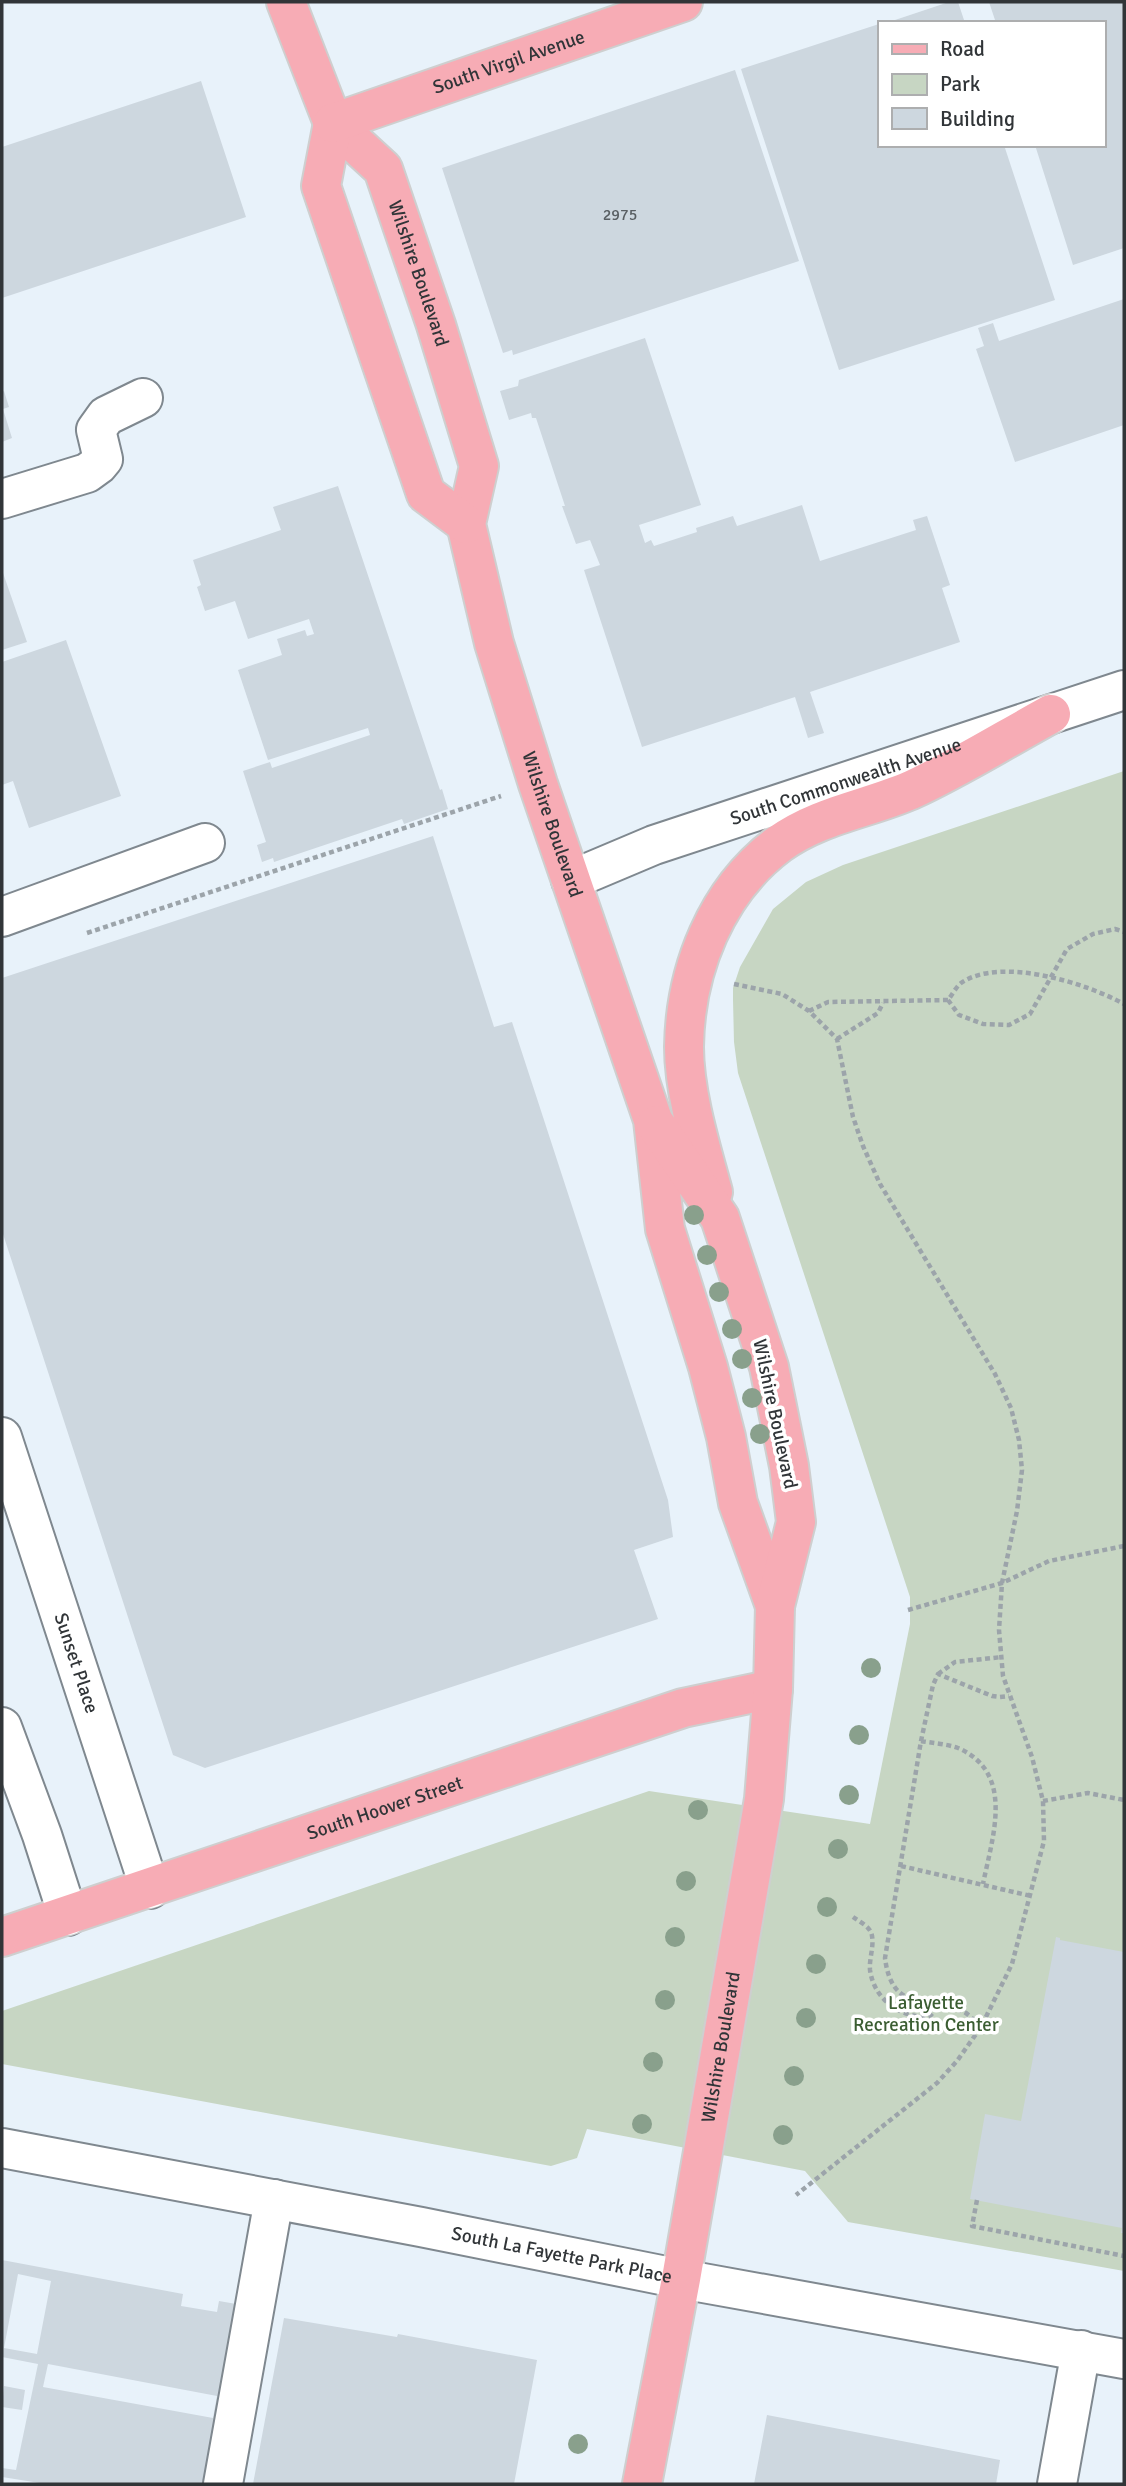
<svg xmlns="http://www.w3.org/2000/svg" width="1126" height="2486" viewBox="0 0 1126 2486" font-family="Signika,sans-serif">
  <rect width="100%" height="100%" fill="#e8f2fa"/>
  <path fill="#c7d6c3" d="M1124,771v1500l-276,-49 -43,-51 -218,-42 -10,29 -26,8 -549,-102v-53l647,-220 221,33 40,-200v-27l-172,-524 -4,-31 -1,-42v-12l7,-21 33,-58 33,-27 37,-17z"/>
  <path fill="#cdd7df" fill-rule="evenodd" d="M949,2h9l7,21h-79z
    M989,2h135v246l-51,17 -38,-120h68v-122h-107z
    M879,24v121h125l51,155 -216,70 -98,-301z
    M735,70l64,191 -286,94 -1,-5 -9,3 -61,-185z
    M201,81l45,136 -244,81v-151z
    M1124,299v126l-109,37 -39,-113 8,-3 -6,-18 15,-5 6,18z
    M645,338l56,167 -62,20 6,18 6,-3 3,6 43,-14 -1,-4 37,-12 4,10 65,-21 18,56 96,-31 -3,-10 14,-4 23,69 -8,3 18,54 -150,50 14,41 -16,5 -13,-41 -153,50 -58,-177 16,-5 -10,-25 -14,4 -14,-38h3l-29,-88h-4l-1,-5 -22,7 -9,-29 18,-5 1,-6z
    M4,391l5,16 -6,2 9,29 -10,4v-50z
    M338,486l102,304 2,-1 6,20 -44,15 -2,-5 -128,43 -1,-4 -11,4 -5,-17 9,-3 -23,-71 27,-9 2,6 98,-33 -2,-7 -100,32 -30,-90 44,-15 -5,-16 28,-9 2,6 7,-2 -5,-15 -61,20 -13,-38 -30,10 -8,-24 4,-2 -8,-25 88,-30 -8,-23z
    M2,570l25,72 -25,8z
    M66,640l55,156 -92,32 -16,-47 -11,4v-123z
    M433,836l61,191 18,-5 156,478 5,37 -39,13 24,69 -453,149 -32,-13 -171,-524v-253z
    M1056,1937l4,1v2l64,12v281h-3l1,-5 -152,-29 15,-85 36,7z
    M2,2260l181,34 -2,12 36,6 2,-11 23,4 -25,179h-171l-44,-7v-9l14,2 22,-106 -36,-7zM18,2274l33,7 -14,73 -33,-6zM48,2364l169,32 -4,22 -170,-31z
    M284,2318l113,19 1,-3 139,26 -23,124h-261z
    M4,2386l21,4 -3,20 -20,-3z
    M767,2415l233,45 -4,24h-242z"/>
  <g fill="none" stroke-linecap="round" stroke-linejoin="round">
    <g stroke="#7f888f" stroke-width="42">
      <g id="minor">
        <path d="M2,499l85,-26 11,-8 5,-6 -7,-29 10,-14 37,-18"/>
        <path id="s1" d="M571,880l83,-35 470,-155"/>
        <path d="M2,917l203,-74"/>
        <path id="s2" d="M2,1437l148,452"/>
        <path d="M2,1727l40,108 26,81"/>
        <path id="s3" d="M2,2148l419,79 260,52 443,80"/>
        <path d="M223,2484l51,-285"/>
        <path d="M1057,2484l24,-134"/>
      </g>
    </g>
    <g stroke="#cecfcf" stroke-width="42">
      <g id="major">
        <path id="s4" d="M286,2l47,121 50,46 53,156 43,141 -13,58 28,119 44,141 115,336 12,109 43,138 18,70 12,66 37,103"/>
        <path d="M333,123l-12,63 105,308 40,30"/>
        <path id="s5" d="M333,123l350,-121"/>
        <path d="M713,1192c-12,-44 -29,-99 -29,-145 1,-77 32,-156 95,-203 40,-29 88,-35 132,-54 48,-22 94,-51 140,-76"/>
        <path id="s6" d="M2,1937l681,-229 90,-19"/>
        <path id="s7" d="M642,2484l39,-205 83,-480 9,-110 2,-83 21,-84 -7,-56 -20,-99 -49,-149 -64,-93"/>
      </g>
    </g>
    <path stroke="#9ca4aa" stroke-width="4.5" stroke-dasharray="5 3.5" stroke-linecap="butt" d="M87,933l414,-137
      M734,984l48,10 27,17 28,28 16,78 10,29 17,38 115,190 16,34 8,32 3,30 -5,41 -15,72 -3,47 4,46 29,81 11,44 1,40 -32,123 -31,63 -24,34 -20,22 -141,112
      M948,1000l11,15 24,9 26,1 21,-11 37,-65 26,-15 22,-5 9,3
      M809,1011l19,-9 120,-2c4,-5 8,-13 13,-17 39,-27 125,0 163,21
      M837,1039l41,-26 5,-10
      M908,1610l94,-27 47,-22 75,-15
      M938,1674l17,-12 47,-5
      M921,1741c11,2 26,3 37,7 58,25 34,90 25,136
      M1043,1801l45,-8 36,7
      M901,1866l130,30
      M853,1917c7,5 18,10 19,19 2,11 -3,23 -2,34 4,30 31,48 59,47l10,-11
      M981,2027c-6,-5 -11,-12 -17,-15 -38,-16 -72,1 -79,-54l36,-217 12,-56 5,-11 54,22 8,1 9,-1
      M977,2200l-5,26 152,30"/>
    <use href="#minor" stroke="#fff" stroke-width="38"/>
    <use href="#major" stroke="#f7acb5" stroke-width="38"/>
  </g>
  <g fill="#89a08c">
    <circle cx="694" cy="1215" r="10"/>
    <circle cx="707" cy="1255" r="10"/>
    <circle cx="719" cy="1292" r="10"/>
    <circle cx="732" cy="1329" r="10"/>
    <circle cx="742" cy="1359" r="10"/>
    <circle cx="752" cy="1398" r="10"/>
    <circle cx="760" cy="1434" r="10"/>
    <circle cx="871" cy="1668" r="10"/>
    <circle cx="859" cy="1735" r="10"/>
    <circle cx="849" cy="1795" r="10"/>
    <circle cx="698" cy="1810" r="10"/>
    <circle cx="838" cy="1849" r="10"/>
    <circle cx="686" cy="1881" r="10"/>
    <circle cx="827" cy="1907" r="10"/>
    <circle cx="675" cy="1937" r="10"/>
    <circle cx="816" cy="1964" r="10"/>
    <circle cx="665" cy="2000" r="10"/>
    <circle cx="806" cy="2018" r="10"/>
    <circle cx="653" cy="2062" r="10"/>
    <circle cx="794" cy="2076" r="10"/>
    <circle cx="642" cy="2124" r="10"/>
    <circle cx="783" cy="2135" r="10"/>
    <circle cx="578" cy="2444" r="10"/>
  </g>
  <g text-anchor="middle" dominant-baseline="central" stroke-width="7" stroke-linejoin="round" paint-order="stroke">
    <g font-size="16" fill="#585e62">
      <text x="620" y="215">2975</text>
    </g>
    <g font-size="19" fill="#313538" stroke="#fff">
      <text stroke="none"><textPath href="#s5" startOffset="186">South Virgil Avenue</textPath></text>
      <text stroke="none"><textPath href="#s4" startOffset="308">Wilshire Boulevard</textPath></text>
      <text stroke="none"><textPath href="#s1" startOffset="292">South Commonwealth Avenue</textPath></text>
      <text stroke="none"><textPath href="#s4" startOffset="882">Wilshire Boulevard</textPath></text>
      <text transform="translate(775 1414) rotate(78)">Wilshire Boulevard</text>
      <text stroke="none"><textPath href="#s2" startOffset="238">Sunset Place</textPath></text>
      <text stroke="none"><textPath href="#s6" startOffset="404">South Hoover Street</textPath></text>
      <text stroke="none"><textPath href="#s7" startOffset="444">Wilshire Boulevard</textPath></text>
      <text stroke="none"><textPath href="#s3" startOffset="570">South La Fayette Park Place</textPath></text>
    </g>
    <g font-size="19" fill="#3b5d32" stroke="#fff">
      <text x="926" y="2003">Lafayette<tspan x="926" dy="22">Recreation Center</tspan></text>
    </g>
  </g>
  <rect width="1126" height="2486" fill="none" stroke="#313538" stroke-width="7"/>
  <rect x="878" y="21" width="228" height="126" fill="#ffffff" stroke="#adaeaf" stroke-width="2"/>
  <rect x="892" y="44" width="35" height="10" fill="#f7acb5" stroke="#adaeaf" stroke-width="2"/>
  <text x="940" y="56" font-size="21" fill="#313538">Road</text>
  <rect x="892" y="74" width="35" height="21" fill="#c7d6c3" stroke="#adaeaf" stroke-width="2"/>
  <text x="940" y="91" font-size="21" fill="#313538">Park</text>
  <rect x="892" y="108" width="35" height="21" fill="#cdd7df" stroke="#adaeaf" stroke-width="2"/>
  <text x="940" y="126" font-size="21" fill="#313538">Building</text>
</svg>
